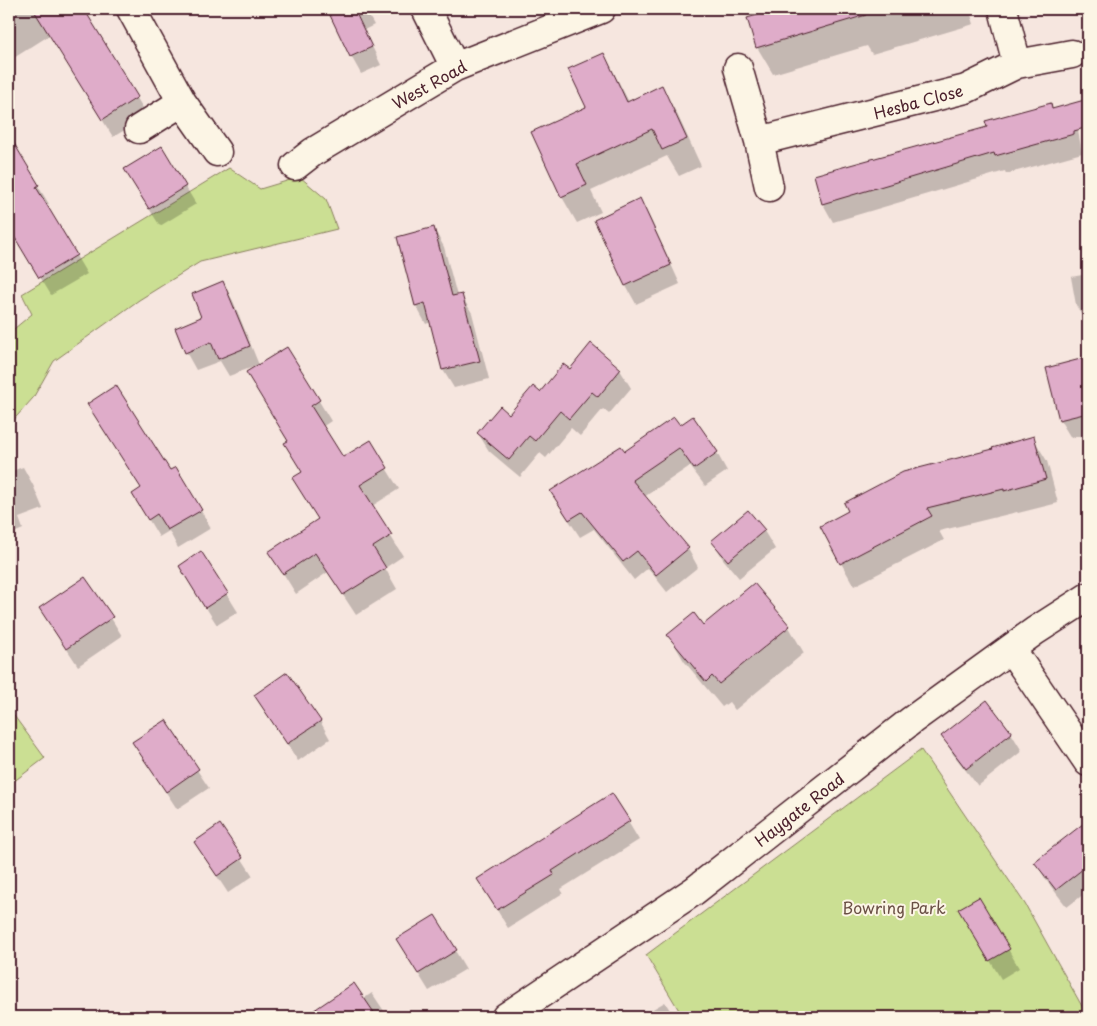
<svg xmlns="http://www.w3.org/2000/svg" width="1097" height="1026" viewBox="0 0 1097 1026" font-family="'Playpen Sans',sans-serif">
  <rect width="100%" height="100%" fill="#f6e6df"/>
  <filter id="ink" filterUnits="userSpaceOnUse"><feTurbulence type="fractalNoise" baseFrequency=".02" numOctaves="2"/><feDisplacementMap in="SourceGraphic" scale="10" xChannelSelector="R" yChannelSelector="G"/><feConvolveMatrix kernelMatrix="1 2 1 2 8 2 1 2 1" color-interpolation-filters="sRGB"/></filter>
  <g filter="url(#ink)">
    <path fill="#cbdf93" stroke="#8a7f5f" d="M229,168l31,21 40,-12 26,22 11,30 -137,33 -61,38 -85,61 -21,37 -24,27v-92l23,-19 -10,-20z
      M9,709l36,49 -36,27z
      M921,750l104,154 63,113h-405l-37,-62z"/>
    <path fill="#0003" d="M9,9h73l66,107 -35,21 -63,-102 -41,26z
      M329,9h36l9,16 -10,5 17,35 -20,9 -10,-18z
      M475,9h14l-12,3z
      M783,9h186l5,15 -102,30 -5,-8 -94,28 -16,-27 -8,-28z
      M1056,9h19l-16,4z
      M604,54l25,48 32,-15 16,27 24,52 -22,10 -12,-20 -76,35 10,21 -24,11 -15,-26 -30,-64 56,-25z
      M1050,104l4,6 23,15 5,28 -76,21 -1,-3 -172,51 -10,-18 -8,-28 173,-48z
      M12,144l37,60 -3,1 41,69 -36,21 -42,-69 2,-3 -2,-4v-73z
      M162,148l34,56 -36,22 -24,-38z
      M640,200l10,18 30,66 -44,20 -10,-18 -30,-66z
      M434,229l10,18 13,49 4,-1 11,18 17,66 -35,9 -11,-18 -12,-48 -5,2 -10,-18 -18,-68z
      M1088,274v38l-7,2 -5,-9 -5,-28z
      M223,283l10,18 26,64 28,-17 44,73 -9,6 20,32 28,-17 29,47 -27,17 31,50 -18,12 12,21 -41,26 -28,-43 -32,22 -26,-42 49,-32 -17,-48 -49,-105 -24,9 -9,-15 -24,9 -10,-18 17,-34z
      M1088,358v76l-17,4 -11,-18 -13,-52z
      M570,370h50l11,18 -22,26 -6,-5 -23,27 -9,-8 -25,30 -6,-5 -20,24 -31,-26 -11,-18 31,-17z
      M680,426l37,27 10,18 -22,15 -15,-20 -46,31 44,52 10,18 -31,25 -19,-24 -14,12 -40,-51 -14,8 -18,-27 62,-57z
      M1033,438l14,23 11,42 -40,10 -1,-1 -78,19 5,9 -90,46 -13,-23 153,-113z
      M23,467l10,18 10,24 -24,9 4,11 -14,6v-63z
      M176,468l35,60 -33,20 -9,-17 -10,6 -15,-25 26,-40z
      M748,512l16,19 11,18 -36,29 -16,-19 -10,-18z
      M201,553l37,59 -21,13 -26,-41z
      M754,585l35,42 15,26 -69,57 -6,-8 -7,5 -38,-46 -15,-26 34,-8z
      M40,608l71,10 11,18 -44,30z
      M255,695l65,26 10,18 -32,22z
      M165,722l44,66 -32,21 -43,-66z
      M1011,733l11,18 -44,35 -25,-32 -10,-18z
      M612,795l27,45 -78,49 2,4 -55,35 -30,-49z
      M1088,822v69l-21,16 -21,-27 -10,-18z
      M195,843l47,16 11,17 -25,17z
      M979,899l40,69 -18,11 -41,-69z
      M435,917l31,52 -37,22 -21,-34z
      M354,984l9,15 9,-6 16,24h-82z
      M665,1002l9,15h-35z"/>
    <path fill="#dfacc9" stroke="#4a1f2b" d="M33,9h51l54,88 -36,23z
      M327,9h27l18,38 -22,10z
      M778,9h87l1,6 -110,33 -9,-30z
      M604,53l23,49 35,-17 25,54 -25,11 -10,-21 -75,35 10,21 -26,12 -30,-65 55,-25 -18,-38z
      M1088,99v28l-14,4v3l-79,22 -1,-3 -172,51 -8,-29 173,-48 -2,-6 66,-18 1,6z
      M9,135l30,50 -3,2 41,68 -38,23 -30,-50z
      M162,146l24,40 -37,23 -25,-40z
      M640,198l31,67 -46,21 -31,-66z
      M434,227l18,69 10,-2 18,67 -38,9 -17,-67 -10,3 -18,-69z
      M223,281l27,65 -32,13 -7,-17 -26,11 -10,-25 26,-11 -9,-23z
      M591,343l30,26 -23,28 -6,-5 -23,27 -9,-8 -25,30 -6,-5 -20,24 -32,-27 23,-27 9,8 24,-28 7,6 23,-28 7,5z
      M287,347l33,53 -9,6 32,51 28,-17 17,28 -28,17 32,50 -19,12 13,21 -43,27 -28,-42 -32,21 -15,-22 50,-33 -26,-41 10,-6 -18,-29 4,-2 -42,-69z
      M1088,357v56l-29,7 -13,-52z
      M116,385l54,85 6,-3 26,43 -35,20 -10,-16 -9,6 -16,-26 9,-6 -54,-84z
      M693,416l25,36 -24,17 -15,-21 -47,32 57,68 -33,27 -19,-24 -14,11 -41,-50 -13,8 -19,-29 71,-45 4,5 49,-34 6,8z
      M1034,436l12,43 -42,12v-2l-77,19 5,8 -92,48 -20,-38 28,-15 -4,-8 59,-31 90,-23 -1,-1z
      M748,510l17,20 -37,31 -17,-20z
      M201,551l27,42 -23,15 -26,-42z
      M85,577l28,40 -47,32 -27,-41z
      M754,583l36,43 -71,58 -7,-8 -6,6 -39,-47 27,-22 9,12z
      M287,672l34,49 -34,23 -33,-49z
      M987,700l25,33 -46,36 -25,-33z
      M166,720l33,49 -33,23 -34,-50z
      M612,793l18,28 -78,50 2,4 -57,35 -20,-31z
      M1088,820v45l-32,25 -22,-28z
      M220,824l23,34 -26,18 -23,-34z
      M979,897l31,52 -21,12 -31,-52z
      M435,915l22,35 -39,24 -22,-35z
      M354,983l23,34h-73z"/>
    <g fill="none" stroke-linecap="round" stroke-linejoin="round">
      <g stroke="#4a1f2b" stroke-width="31">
        <path id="minor" d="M131,9l51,93 35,50
          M426,9l29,58
          M1017,64l55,-10
          M738,68l21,73 10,46
          M139,129l43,-27
          M759,141l207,-52 51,-25 -14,-55
          M295,166l18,-14 142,-85 146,-58
          M1011,649l77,113
          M506,1017l188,-126 218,-171 123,-89 53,-34"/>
      </g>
      <use href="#minor" stroke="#fcf5e5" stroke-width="28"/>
    </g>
  </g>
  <g text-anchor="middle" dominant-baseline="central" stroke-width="4" stroke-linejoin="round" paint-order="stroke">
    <g font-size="16" fill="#4a1f2b" stroke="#fcf5e5">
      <text transform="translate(429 84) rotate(-29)">West Road</text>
      <text transform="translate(918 101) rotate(-15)">Hesba Close</text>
      <text transform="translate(799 809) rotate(-38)">Haygate Road</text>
    </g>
    <g font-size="16" fill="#6a4f45" stroke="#fcf5e5">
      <text x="894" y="907">Bowring Park</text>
    </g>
  </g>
  <rect width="1097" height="1026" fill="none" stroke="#fcf5e5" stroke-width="30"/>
  <rect x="15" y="15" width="1067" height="996" fill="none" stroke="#4a1f2b" stroke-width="2" filter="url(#ink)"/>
</svg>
